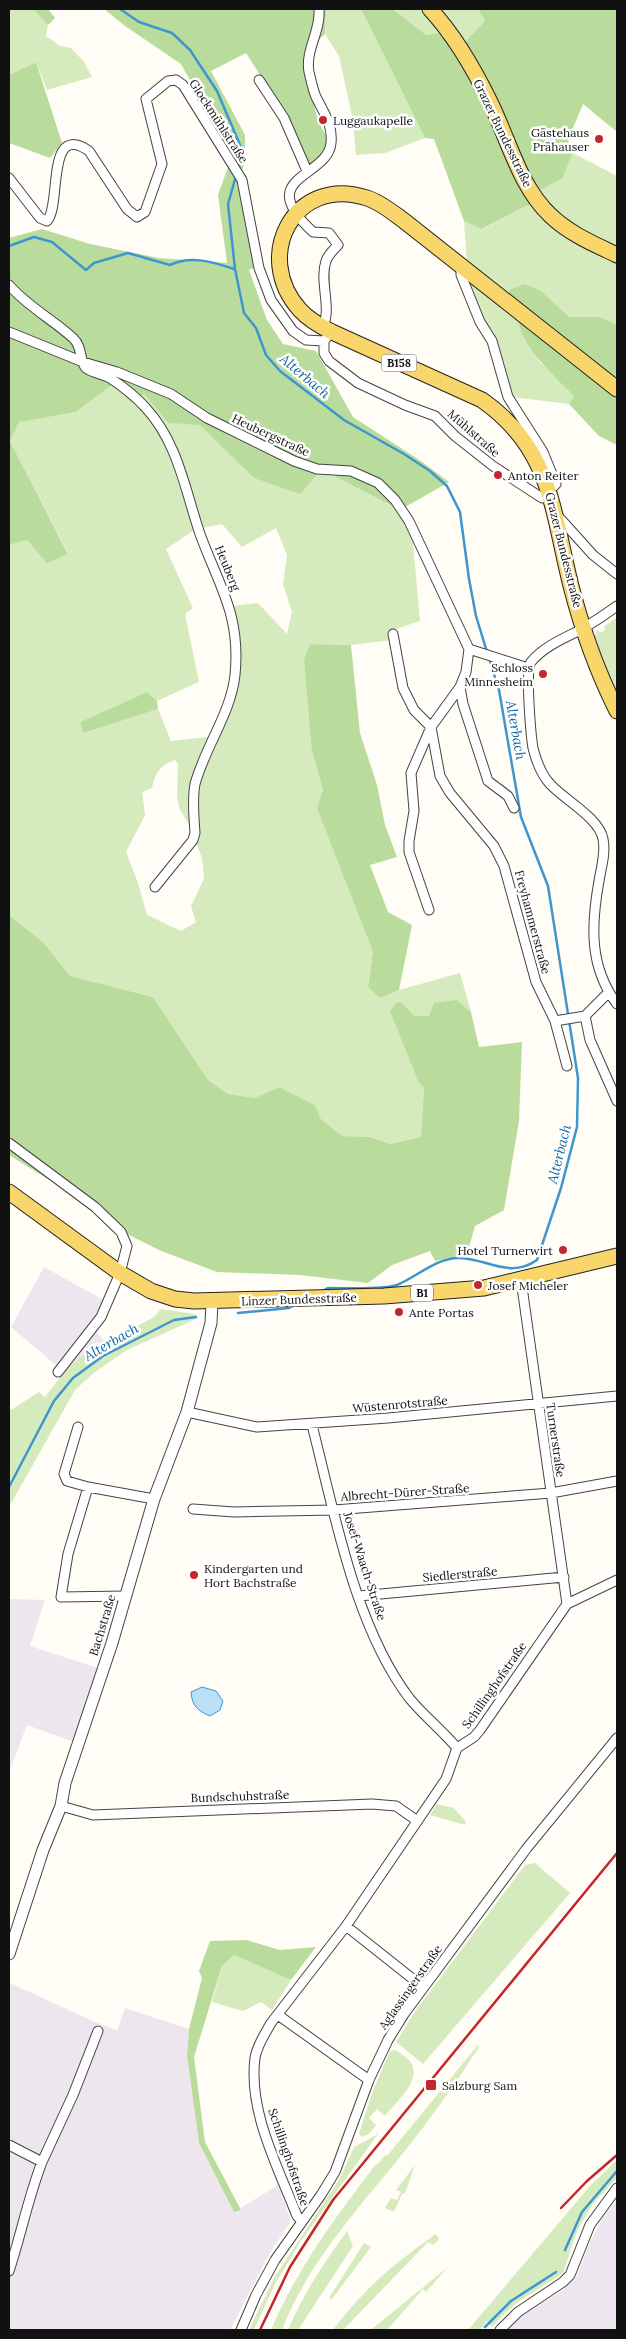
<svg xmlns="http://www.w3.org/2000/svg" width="626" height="2339" viewBox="0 0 626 2339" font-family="Lora,serif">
  <rect width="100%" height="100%" fill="#fffdf5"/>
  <path fill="#eee6ef" d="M44,1267l67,37 -15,28 10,10 -26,15 -16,15 -53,-45z
    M9,1599l36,1 -15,46 68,22 -24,74 -47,-17 -18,47z
    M10,1983l85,39 22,8 8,-22 64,21 -2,27 12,87 35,69 44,-27 13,36 -20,30 -41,79h-221z
    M617,2200v130h-112l18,-15 39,-24 14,-13 15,-38 13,-24z"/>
  <path fill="#d5ebbd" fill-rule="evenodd" d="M9,9h24l15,16 -2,11 14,10 11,2 13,14 8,15 -45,13 -11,-28 -27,13z
    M326,9h35l64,129 -40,15 -29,2 -3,-35 -14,-64 -14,-22z
    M393,9h31l20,23 -18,3z
    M438,9h40l7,12 -21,22z
    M573,153l44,23v73c-30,-15 -58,-31 -79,-58l24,-12z
    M532,203l85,62v60l-17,-8h-32l-27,-26 -32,8 -42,-34 -3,-44 19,8z
    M465,276l54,41 20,44 35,35 -5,8 -57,-7z
    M113,384l31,9 24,30 32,1 54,54 72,-6 74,38 12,23 8,88 -30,10 2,9 -41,5 -41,-1 2,107 11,39 -5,18 55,144 -5,35 12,11 19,-8 61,-17 11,39 -14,-12 -27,16h-16l10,71 -3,50 -31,7 -20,-7 -28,-1 -21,-17 -6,-14 -36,-18 -24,11 -27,-4 -20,-14 -55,-83 -83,-21 -26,-33 -35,-28v-370l18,-5 41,13 -58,-112 9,-20 57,-9zM222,524l20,23 34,-19 11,27 -4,29 9,28 -5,22 -29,-31 -26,3v93l-16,37 -45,5 -13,-32 -74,23 -4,-10 67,-30 10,9 42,-19 -14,-68 8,-6 -27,-59 30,-20zM175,760l3,4 -1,34 3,12 10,16 12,32 2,21 -13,27 5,16 -15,9 -34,-16 -9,-32 -12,-31 19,-37 -3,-23 10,-4c3,-15 8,-23 23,-28z
    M617,617v77l-22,-52v-7l3,-5 2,3 5,-3 -1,-3z
    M161,1309l34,5 3,4 -71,32 -32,22 -20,18 -66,117v-98l2,1 28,-18 6,5 19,-25 16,-15 74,-40z
    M437,1804l17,4 12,14 -1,3 -35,-10z
    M535,1863l35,30 -147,171 -27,-22 20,-32 109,-145z
    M234,1955l57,25 -19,30 -11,-8 -18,9 -31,-9 10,-36z
    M478,2045l1,2c-23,36 -48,71 -75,105 -45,56 -96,110 -122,178h-11c27,-63 64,-112 105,-166l1,1 8,-10 2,1z
    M396,2050c5,4 12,8 15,13 11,18 -15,39 -26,53l-8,-7 -8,9 7,7 -7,9 -7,3 -3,-3 13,-41 18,-42z
    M378,2134l-77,107 -26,43 -21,46h-5l25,-52 66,-100 14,-31z
    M617,2160v18l-25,27 -15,26 -14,42 -42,27 -15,12 -14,15 -5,-6 -7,9h-12l122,-144z
    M415,2165l-10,28 -3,1 -8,18 -9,-4 6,-10 6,2 4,-8 -5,-2z
    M347,2231l6,15 -55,84h-10c15,-36 36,-67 59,-99z
    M436,2234l3,5 -6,6 -5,-3 -85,88h-10c33,-43 59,-65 103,-96z
    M364,2243l7,4 -39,52 -3,-1z
    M448,2267l-22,25 -3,-3 -36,41 -15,-1z"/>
  <path fill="#b9dc9c" d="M33,9h15l7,9 -7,7z
    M104,9h222l-1,25 -18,17c3,22 5,72 21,85l-4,18 -15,13 -23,-51 -40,-63 -35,18 34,64v25l-5,18 16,89 -7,3 18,50 16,24 33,7 37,66 68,44 28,21 -49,28 -74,-38h-7l-19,22 -46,-16 -54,-53 -32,-2 -24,-29 -12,9 -19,-19 -37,28 -57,10 -9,19 58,113 -21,9 -20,-23 -18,5v-307l33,-9 48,15 69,14 68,5 -9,-68 14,-39 -51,-92 -56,-38z
    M361,9h32l33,26 18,-3 13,21 75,150 -50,26 -18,-8 -30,-82 -9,-1z
    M478,9h139v123l-34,-28 -15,36 5,13 -11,26 -24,12 -74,-148 21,-22z
    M36,62l26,81 -12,15 -41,-15v-68z
    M525,284l16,7 28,26h31l17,8v58l-108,-84v-9z
    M519,317l98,80v48l-18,-9 -30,-32 5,-8c-17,-17 -58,-54 -55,-79z
    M310,644l41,1 9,88 17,52 8,40 12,32 -27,8 18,47 24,13 -13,65 -19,8 -12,-11 5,-35 -56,-144 6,-18 -11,-39 -8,-91z
    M147,692l10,9 1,8 -75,24 -3,-11z
    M9,915l35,28 26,33 83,21 55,83 20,14 27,4 24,-11 36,18 6,14 21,17 28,1 20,7 31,-7 3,-50 -5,-4 -29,-72 6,-8 5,-1 13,14h15l5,-13 23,-3 14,12 8,35 43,-5 -3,79 -15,89 -29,16 -8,28 -32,7 -5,-10 -38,14 -24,18 -68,-8 -83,-3 -58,-22 -48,-24 -44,-39 -21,-9 -37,-23z
    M246,1940l34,10 36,-3 -25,33 -57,-25 -12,11 -28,91 11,85 36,68 -7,2 -35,-69 -12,-87 2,-27 13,-51 -3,-7 11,-30z"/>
  <path fill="#b9e0f7" stroke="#3f96cf" d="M202,1687l14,4 7,10 -3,9 -10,6c-12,-5 -18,-10 -19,-24z"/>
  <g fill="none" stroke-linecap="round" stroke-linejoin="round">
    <path stroke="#3f96cf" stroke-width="2.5" d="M120,9l19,13 33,11 18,17 27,41 23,54 -2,23
      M236,176l-8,28 7,65 9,44 12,15 10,27 14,16 64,49 60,34 26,17 17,15 13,26 9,67 7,37 11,36
      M9,246l25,-9 18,5 34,28 8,-7 34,-10 42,12c21,-10 43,-3 64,4
      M322,1291l6,-3c18,0 54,2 69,-3 20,-8 40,-28 63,-27 28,1 50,21 77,2l24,-72 16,-61 1,-49 -30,-192 -27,-69 -22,-127 -10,-32
      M238,1313l51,-5 6,-3
      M9,1487l45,-86 19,-23 30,-22 71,-36 22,-3
      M565,2250l17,-38 35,-41
      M485,2327l26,-26 45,-29"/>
    <g stroke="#444" stroke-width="11">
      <path id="minor" d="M319,9c2,22 -14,41 -10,63 2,8 4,18 7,25 8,16 17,28 15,46 -3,35 -79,33 -18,89l16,1 9,12c-4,4 -10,10 -12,16 -7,21 6,46 -3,66
        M259,80l25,38 23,53
        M9,178l31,40 7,3c15,-16 -2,-100 42,-70l38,58 10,8 8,-5 17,-48 -16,-65 22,-18 8,-1 7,5 59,95 17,88 12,32 22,31 13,9 18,1
        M461,266v9l19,47 12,19 16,56 35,55 13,32 -6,6
        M9,285c18,21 43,34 64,53 10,9 6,23 13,30 6,5 17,6 24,10 12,8 26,19 35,29 33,35 40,83 55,127 19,52 41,81 35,141 -4,38 -30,72 -40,109 -3,15 -1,34 0,49l-2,7 -38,47
        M9,332l74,30 34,10 54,22 36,24 87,43 23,8 34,2 27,12 17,17 14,21 60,128 59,19
        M327,337l-3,4v12l5,8 29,22 47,22 30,11 20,20 38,30 49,32 9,-2
        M557,515l36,40 24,19
        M617,606c-11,8 -23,16 -35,23 -17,9 -38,17 -51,33 -6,6 0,74 2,86 3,12 9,28 18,37 14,15 48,33 52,54 3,14 -2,29 -4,42 -8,44 -10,86 18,123
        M393,634l10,54 11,22 17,17
        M460,687l3,17 25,77 20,15 6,12
        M431,727l9,49 10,17 44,53 10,20 32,116 19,39 12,45
        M429,910l-20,-58v-11l5,-30 -3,-38 20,-46 29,-40 6,-15 3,-23
        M585,1016l5,24 27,61
        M555,1021l30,-5 23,-23
        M9,1143l86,64 26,25 6,14 -7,27 -19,44 -43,55
        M521,1280l46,324
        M187,1412l70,15 131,-9 229,-22
        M312,1425c22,86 43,203 98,274 14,17 33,32 47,49
        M78,1427l-14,47 3,7 21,6 66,12
        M88,1487l-20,67 -7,43 65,-1
        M193,1509l41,3 100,-2 217,-17 66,-12
        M359,1596l205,-19
        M61,1806l32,9 279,-11 24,2 20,14
        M346,1926l77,61
        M278,2015l91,65
        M9,2145l33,17c-14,36 -21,73 -33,109
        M42,2162l31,-67 25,-64
        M302,2221l-5,-5c-19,-49 -49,-105 -42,-158 2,-13 10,-24 16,-35l75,-97 100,-147 11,-31 17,-11 6,-7 87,-126 50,-24
        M241,2330l15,-35 19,-35 46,-65 14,-23 34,-92 19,-40 16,-26 123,-166 90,-110
        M500,2330l18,-18 45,-30 7,-7 20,-50 27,-37"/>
    </g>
    <g stroke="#444" stroke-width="13">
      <path id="tertiary" d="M9,1954l34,-104 18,-44 4,-23 47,-140 42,-144 33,-87 24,-89 1,-21"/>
    </g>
    <g stroke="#222" stroke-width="17">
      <path id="primary" d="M430,9c25,27 44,60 60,93 19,38 29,84 61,114 19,18 43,28 66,39
        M617,389l-214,-169c-11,-8 -23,-18 -36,-22 -73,-24 -115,59 -67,112 9,10 20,16 32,22l150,68c70,49 70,111 89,186 11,43 26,85 46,125
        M9,1192l111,81 31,18 24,8 19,2 190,-5 100,-8 133,-32"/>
    </g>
    <use href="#minor" stroke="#fff" stroke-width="9"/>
    <use href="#tertiary" stroke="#fff" stroke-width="11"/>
    <use href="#primary" stroke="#f9d66b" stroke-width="15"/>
    <path stroke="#c4262e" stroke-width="2.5" d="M561,2208l26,-27 30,-26
      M260,2330l30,-63 43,-67 284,-347"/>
  </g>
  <g fill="#c4262e" stroke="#fff" stroke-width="2">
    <circle cx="323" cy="120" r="5"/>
    <circle cx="599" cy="139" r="5"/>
    <circle cx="498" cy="475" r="5"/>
    <circle cx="543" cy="674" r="5"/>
    <circle cx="563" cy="1250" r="5"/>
    <circle cx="478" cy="1285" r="5"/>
    <circle cx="399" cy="1312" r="5"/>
    <circle cx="194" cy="1575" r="5"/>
    <rect x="425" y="2079" width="12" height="12" rx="2.5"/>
  </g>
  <g text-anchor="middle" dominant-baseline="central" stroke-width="5" stroke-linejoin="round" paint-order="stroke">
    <g fill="#fff" stroke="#585858" stroke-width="1">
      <rect x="381.5" y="354.5" width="35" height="17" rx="4"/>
      <rect x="411" y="1284.5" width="22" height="17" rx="4"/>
    </g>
    <g font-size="11" font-weight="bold" fill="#111">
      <text x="399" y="363">B158</text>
      <text x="422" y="1293">B1</text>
    </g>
    <g font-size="12" fill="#111" stroke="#fff" text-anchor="start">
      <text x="333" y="120">Luggaukapelle</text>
      <text x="589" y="132" text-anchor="end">Gästehaus<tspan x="589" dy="14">Prähauser</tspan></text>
      <text x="508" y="475">Anton Reiter</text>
      <text x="533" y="667" text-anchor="end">Schloss<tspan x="533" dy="14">Minnesheim</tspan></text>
      <text x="553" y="1250" text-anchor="end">Hotel Turnerwirt</text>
      <text x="488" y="1285">Josef Micheler</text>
      <text x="409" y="1312">Ante Portas</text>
      <text x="204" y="1568">Kindergarten und<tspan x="204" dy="14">Hort Bachstraße</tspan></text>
      <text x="442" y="2085">Salzburg Sam</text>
    </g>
    <g font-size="12" fill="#111" stroke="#fff">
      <text transform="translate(219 121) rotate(57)">Glockmühlstraße</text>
      <text transform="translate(503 133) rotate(64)">Grazer Bundesstraße</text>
      <text transform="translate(474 433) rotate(41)">Mühlstraße</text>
      <text transform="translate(271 435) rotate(25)">Heubergstraße</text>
      <text transform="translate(564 550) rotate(76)">Grazer Bundesstraße</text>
      <text transform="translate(228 568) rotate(68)">Heuberg</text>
      <text transform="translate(533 922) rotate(75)">Freyhammerstraße</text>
      <text transform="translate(299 1299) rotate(-2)">Linzer Bundesstraße</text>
      <text transform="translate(400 1404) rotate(-5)">Wüstenrotstraße</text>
      <text transform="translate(556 1440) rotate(82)">Turnerstraße</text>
      <text transform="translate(405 1492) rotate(-4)">Albrecht-Dürer-Straße</text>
      <text transform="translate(365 1566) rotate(72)">Josef-Waach-Straße</text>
      <text transform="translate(460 1574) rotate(-5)">Siedlerstraße</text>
      <text transform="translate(102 1625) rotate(-73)">Bachstraße</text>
      <text transform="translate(494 1685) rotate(-55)">Schillinghofstraße</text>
      <text transform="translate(240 1796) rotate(-2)">Bundschuhstraße</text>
      <text transform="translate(410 1987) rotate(-55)">Aglassingerstraße</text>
      <text transform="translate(289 2157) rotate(71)">Schillinghofstraße</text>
    </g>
    <g font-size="14" font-style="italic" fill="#1768a6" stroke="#fff">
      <text transform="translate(305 376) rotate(40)">Alterbach</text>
      <text transform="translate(516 730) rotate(80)">Alterbach</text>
      <text transform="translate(559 1154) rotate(-76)">Alterbach</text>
      <text transform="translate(111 1342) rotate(-30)">Alterbach</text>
    </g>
  </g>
  <rect width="626" height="2339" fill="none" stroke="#111111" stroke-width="20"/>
</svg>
